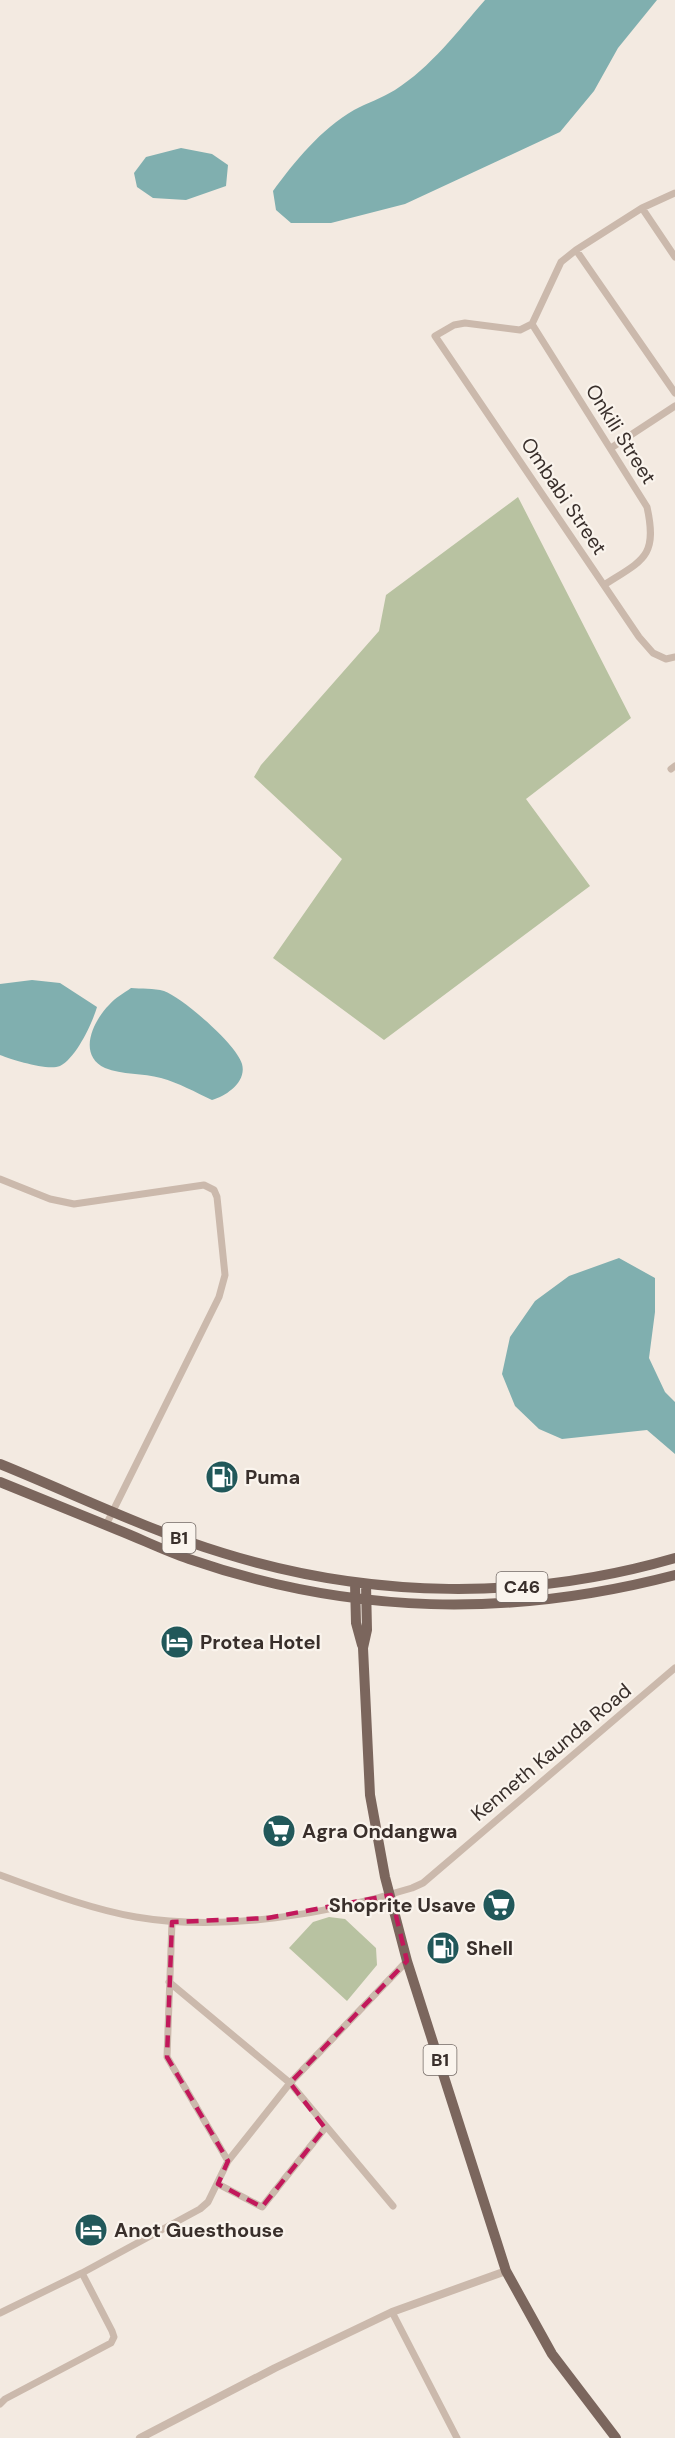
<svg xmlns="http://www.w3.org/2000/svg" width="675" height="2438" viewBox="0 0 675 2438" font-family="'DM Sans',sans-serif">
  <rect width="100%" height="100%" fill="#f3eae1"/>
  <path fill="#b8c2a1" d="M518,497l113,221 -105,81 64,87 -206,154 -111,-82 69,-99 -88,-82 7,-12 118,-134 7,-36z
    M329,1917l16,2 31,29 1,17 -30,36 -58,-53 24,-26z"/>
  <path fill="#80afaf" d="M485,0h172l-39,48 -24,43 -34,41 -155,72 -74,19h-40l-15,-13 -3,-19c22,-30 48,-62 81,-81 13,-7 28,-12 41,-20 36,-23 62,-58 90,-90z
    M181,148l31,6 16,11 -2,21 -40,14 -33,-2 -16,-11 -3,-14 12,-16z
    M32,980l28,3 37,24c-5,17 -21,51 -37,59 -12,5 -47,-6 -60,-11v-71z
    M131,988c10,1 23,0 33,3 19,7 73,54 78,73 5,18 -16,32 -30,36 -17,-8 -33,-17 -51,-22 -18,-5 -39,-3 -56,-10 -28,-13 -12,-47 4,-63 6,-7 15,-12 22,-17z
    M619,1258l36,20v34l-6,46 16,34 10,10v52l-28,-24 -85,9 -23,-10 -24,-23 -13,-32 8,-37 25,-36 34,-25z"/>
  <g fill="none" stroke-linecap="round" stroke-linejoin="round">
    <path stroke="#cbb9ac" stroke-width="7" d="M675,193l-33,15 -66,42 -15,12 -29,62 -12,6 -55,-7 -11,2 -19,11 204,301 14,16 13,6 9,-2
      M642,208l33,49
      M576,250l99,143
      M532,324l115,183c11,50 -4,53 -43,78
      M611,448l64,-42
      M671,769l4,-3
      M0,1179l50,20 24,5 130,-19 10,5 3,7 8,78 -6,22 -113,228
      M0,1875c44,16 90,34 136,42 88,15 192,-3 276,-29l11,-5 252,-215
      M172,1922l-5,135 61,104
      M169,1982l121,101 103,123
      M218,2184l44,23 63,-79
      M392,2312l65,126
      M0,2313l82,-40 118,-64 8,-7 20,-41 62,-78 117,-122
      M0,2404l5,-5 106,-56 3,-6 -2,-6 -30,-58"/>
    <path stroke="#cbb9ac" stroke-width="8" d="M140,2438l135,-70 117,-56 114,-41"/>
    <path stroke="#7b665d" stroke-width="10" d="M0,1464c74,30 147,66 223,89 148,46 304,48 452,5
      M0,1482c39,16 78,32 118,48 23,9 47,21 71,29 162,56 321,59 486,16
      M355,1583l1,40 6,22
      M366,1584l1,46 -4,18 7,147 15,82 22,84 99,310 46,83 64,84"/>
  </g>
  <path fill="none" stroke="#c2185b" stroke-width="4.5" stroke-dasharray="12 8" stroke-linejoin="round" d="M391,1895l16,66 -117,122 35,45 -63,79 -44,-23 10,-23 -61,-104 5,-135 96,-4z"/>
  <defs>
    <g id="fuel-disc" transform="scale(1.725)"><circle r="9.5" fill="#21585a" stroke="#faf4ed"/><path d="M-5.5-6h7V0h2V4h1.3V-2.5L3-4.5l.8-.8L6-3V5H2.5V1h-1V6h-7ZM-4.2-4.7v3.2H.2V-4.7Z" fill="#fff"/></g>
    <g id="hotel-disc" transform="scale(1.725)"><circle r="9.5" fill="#21585a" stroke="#faf4ed"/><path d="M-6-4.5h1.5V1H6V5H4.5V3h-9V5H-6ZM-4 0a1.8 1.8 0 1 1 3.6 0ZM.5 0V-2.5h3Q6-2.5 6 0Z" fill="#fff"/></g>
    <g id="supermarket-disc" transform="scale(1.725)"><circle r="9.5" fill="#21585a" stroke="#faf4ed"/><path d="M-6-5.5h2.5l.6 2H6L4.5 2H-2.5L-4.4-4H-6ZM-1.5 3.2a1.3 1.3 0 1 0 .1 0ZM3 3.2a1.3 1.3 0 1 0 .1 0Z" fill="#fff"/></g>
  </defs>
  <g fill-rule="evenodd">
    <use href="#fuel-disc" x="222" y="1477"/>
    <use href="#hotel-disc" x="177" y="1642"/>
    <use href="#supermarket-disc" x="279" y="1831"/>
    <use href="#supermarket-disc" x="499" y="1905"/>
    <use href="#fuel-disc" x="443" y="1948"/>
    <use href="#hotel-disc" x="91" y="2230"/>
  </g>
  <g text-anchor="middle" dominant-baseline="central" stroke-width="4.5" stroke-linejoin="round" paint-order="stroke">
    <g fill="#faf4ed" stroke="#736a65" stroke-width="1.5">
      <rect x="162.5" y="1523" width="33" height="30" rx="4.5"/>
      <rect x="496.5" y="1572" width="51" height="30" rx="4.5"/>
      <rect x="423.5" y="2045" width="33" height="30" rx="4.5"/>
    </g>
    <g font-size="18" font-weight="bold" fill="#392f2b">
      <text x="179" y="1538">B1</text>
      <text x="522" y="1587">C46</text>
      <text x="440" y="2060">B1</text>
    </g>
    <g font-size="20" fill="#392f2b" stroke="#faf4ed">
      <text transform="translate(621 434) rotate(58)">Onkili Street</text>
      <text transform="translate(564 496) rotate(56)">Ombabi Street</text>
      <text transform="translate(551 1752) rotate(-40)">Kenneth Kaunda Road</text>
    </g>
    <g font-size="20" font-weight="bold" fill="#392f2b" stroke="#faf4ed" text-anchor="start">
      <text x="245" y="1477">Puma</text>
      <text x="200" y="1642">Protea Hotel</text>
      <text x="302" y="1831">Agra Ondangwa</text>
      <text x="476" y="1905" text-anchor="end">Shoprite Usave</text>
      <text x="466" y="1948">Shell</text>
      <text x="114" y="2230">Anot Guesthouse</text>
    </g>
  </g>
</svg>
